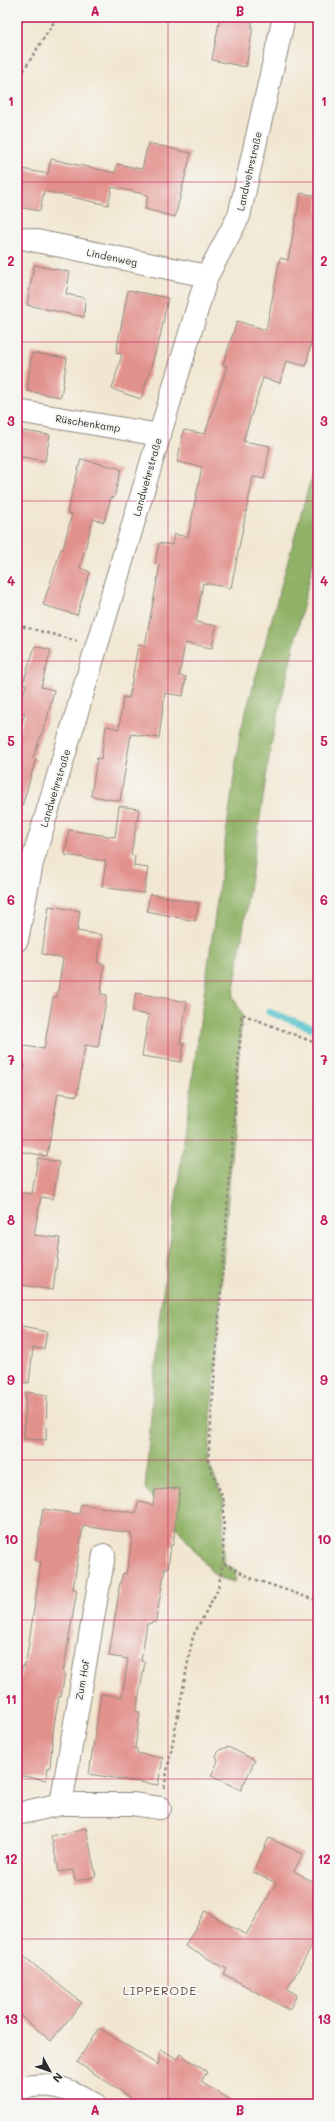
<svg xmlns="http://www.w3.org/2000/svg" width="335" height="2121" viewBox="0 0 335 2121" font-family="Mali,sans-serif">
  <rect width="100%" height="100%" fill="#f6f6f2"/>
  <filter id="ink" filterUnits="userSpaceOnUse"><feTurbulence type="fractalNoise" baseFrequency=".025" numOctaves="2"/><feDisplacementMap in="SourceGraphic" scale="8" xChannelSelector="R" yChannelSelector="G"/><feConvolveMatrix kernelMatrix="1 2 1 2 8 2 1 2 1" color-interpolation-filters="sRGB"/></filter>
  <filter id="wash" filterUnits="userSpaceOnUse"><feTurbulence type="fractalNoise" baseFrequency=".012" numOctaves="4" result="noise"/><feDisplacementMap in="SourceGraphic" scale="16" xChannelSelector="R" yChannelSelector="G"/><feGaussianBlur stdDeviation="0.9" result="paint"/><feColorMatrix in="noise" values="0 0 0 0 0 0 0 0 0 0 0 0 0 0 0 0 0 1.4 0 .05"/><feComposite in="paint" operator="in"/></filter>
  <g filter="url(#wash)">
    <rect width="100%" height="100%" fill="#f1e7d1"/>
    <path fill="#90b266" stroke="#5e6e48" d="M318,453v88l-47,204 -38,252 9,17 -34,447 16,40 -1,62 13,7 -1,12 -19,-5 -71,-89 14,-167 81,-588z"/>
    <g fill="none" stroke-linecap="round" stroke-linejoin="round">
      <path stroke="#55c2cc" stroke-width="7" d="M269,1012l49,18"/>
    </g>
    <g id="blocks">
      <path fill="#e2928d" d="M220,17h32v16l-6,34 -34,-7z
        M148,143l43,10 -16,64 -30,-8 3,-14 -36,-8 -4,18 -64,-14 -4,20 -23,-4v-39l31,6 3,-15 64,14 2,-9 25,5z
        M301,193l17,3v114l-12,56 -20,-5 -6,22 -17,-5 -20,63 27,5 -6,33 -11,-2 -22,111 -28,-5 -7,39 20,4 -4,22 -27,-5 -6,33 7,1 -3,19 -18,-3 -6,45 -28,-4 -11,67 -29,-5 6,-38 4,1 5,-33 13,3 4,-32 6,1 9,-53 7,1 15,-81 -5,-1 4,-21 13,2 2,-11 14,3 14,-70 -25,-5 7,-32 21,4 22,-68 -4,-1 14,-44 29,9 14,-72 8,2z
        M34,265l36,7 -4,22 19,4 -1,19 -57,-12z
        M128,290l40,8 -8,39 -19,62 -29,-10 10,-35 -6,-1z
        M32,353l35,5 -6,39 -34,-6z
        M17,430l33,5 -5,26 -28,-5z
        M81,459l40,10 -7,29 -3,-1 -7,25 -11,-3 -13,49 10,4 -13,43 -34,-10 18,-56h2l9,-35 -5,-1z
        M35,646l16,4 -10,37 13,3 -7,29 -14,39 3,1 -14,47 -5,-1v-65l8,-27 -6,-1 7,-28 -3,-1z
        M119,806l20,3 -8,46 4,1 -1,10 14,2 -4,25 -42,-6 4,-26 -41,-6 4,-25 46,7z
        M150,894l49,9 -4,18 -48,-10z
        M49,906l31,5 -3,20 25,4 -5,27 7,2 -3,30 6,1 -9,52 -13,-2 -8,51 -19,-3 -11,63 -30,-5v-41l8,-45 -5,-1 4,-18 20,3 9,-52h4l6,-39 -21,-4z
        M136,993l51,9 -7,41h4l-3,19 -39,-6 7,-41 -17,-3z
        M38,1158l21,4 -6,37 -12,-2 -7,38 26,3 -7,52 -36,-6v-92l15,2z
        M17,1326l30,6 -3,17 -11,-1 -4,35 -12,-1z
        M26,1392l21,3 -1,45 -22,-1z
        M180,1488l-7,57h-2l-3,23h-3l-9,52 -1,2 -8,2 -6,37 4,1 -9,50h4l-5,36 2,1v4l26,5 -5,27 -69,-11 12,-80 21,3 6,-38 -19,-3 10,-65h-1l5,-18 3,1 6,-35 -1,-6 -48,-7 -10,63 4,1 -14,83h2l-4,24 -2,-1 -6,36 -3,36h-2l-2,12 -29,-5v-70l5,-39 2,1 3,-12 14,-93 -6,-1 8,-52 36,5 2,-10 55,9 2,-11 15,3 2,-15z
        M228,1747l27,13 -14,30 -30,-14 7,-15 -2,-4 3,-7z
        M86,1828l10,49 -21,4 -2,-11 -14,2 -8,-36z
        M269,1838l34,16 -9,17 24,14v51l-31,53 10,6 -8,15 -65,-36 3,-5 -42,-23 20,-35 41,24 30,-52 -23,-11z
        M17,1951l65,52 -31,38 -34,-28z
        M99,2028l59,37 3,-16 16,10 3,-5 27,18 -6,10 36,22h-110l4,-6 -54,-36z"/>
    </g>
  </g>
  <g filter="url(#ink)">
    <use href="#blocks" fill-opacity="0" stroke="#8e897e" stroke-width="1"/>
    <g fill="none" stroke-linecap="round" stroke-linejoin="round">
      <g stroke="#8e897e" stroke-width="24">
        <path id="minor" d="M17,237l190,39
          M17,411l143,24
          M17,940l15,-77 175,-587 32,-60 45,-199
          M61,1804l43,-249
          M17,1814l44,-10h71l28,4
          M17,2089c32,-8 50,-2 77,15"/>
      </g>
      <path stroke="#8e897e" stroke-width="2.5" stroke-dasharray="3 3" stroke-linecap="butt" d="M17,81l40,-64
        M17,625l60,16
        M318,1044l-76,-30 -34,447 16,40 -1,62 28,15 67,23
        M164,1788l29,-152 25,-47 5,-26"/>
      <use href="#minor" stroke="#fff" stroke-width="22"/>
    </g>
  </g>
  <path fill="none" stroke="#c2185b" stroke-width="1" stroke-opacity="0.55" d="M168,17v2087M17,182h301M17,342h301M17,501h301M17,661h301M17,821h301M17,981h301M17,1140h301M17,1300h301M17,1460h301M17,1620h301M17,1779h301M17,1939h301"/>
  <g text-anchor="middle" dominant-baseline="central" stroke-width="4" stroke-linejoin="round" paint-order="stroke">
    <g font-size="10" fill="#2b2b2b" stroke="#f6f6f2">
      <text transform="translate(249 171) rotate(-77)">Landwehrstraße</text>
      <text transform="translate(112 257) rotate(12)">Lindenweg</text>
      <text transform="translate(88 423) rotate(9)">Rüschenkamp</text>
      <text transform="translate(147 477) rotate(-74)">Landwehrstraße</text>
      <text transform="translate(55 788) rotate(-73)">Landwehrstraße</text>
      <text transform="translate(82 1680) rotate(-80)">Zum Hof</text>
    </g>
    <g font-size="12" letter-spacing="1" fill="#6b4f4d" stroke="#f6f6f2">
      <text x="160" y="1990">LIPPERODE</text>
    </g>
  </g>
  <rect width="335" height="2121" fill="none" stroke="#f6f6f2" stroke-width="44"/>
  <g transform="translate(50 2071) rotate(130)" stroke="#f6f6f2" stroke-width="3" paint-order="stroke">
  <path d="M0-3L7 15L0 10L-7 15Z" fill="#2b2b2b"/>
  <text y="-6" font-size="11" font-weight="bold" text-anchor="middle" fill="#2b2b2b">N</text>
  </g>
  <rect x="22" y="22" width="291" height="2077" fill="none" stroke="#c2185b" stroke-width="1.5"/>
  <g font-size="13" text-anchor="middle" font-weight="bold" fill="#c2185b">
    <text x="95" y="16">A</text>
    <text x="240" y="16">B</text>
    <text x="11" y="106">1</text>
    <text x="324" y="106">1</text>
    <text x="11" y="266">2</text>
    <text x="324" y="266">2</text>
    <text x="11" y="426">3</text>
    <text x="324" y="426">3</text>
    <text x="11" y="586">4</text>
    <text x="324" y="586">4</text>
    <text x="11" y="746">5</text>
    <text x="324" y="746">5</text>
    <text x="11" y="905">6</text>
    <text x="324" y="905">6</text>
    <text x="11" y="1065">7</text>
    <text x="324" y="1065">7</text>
    <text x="11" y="1225">8</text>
    <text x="324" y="1225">8</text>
    <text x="11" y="1385">9</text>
    <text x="324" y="1385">9</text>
    <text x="11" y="1544">10</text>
    <text x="324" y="1544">10</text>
    <text x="11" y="1704">11</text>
    <text x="324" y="1704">11</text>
    <text x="11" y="1864">12</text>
    <text x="324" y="1864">12</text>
    <text x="11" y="2024">13</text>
    <text x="324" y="2024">13</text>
    <text x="95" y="2115">A</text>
    <text x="240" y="2115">B</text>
  </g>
</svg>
